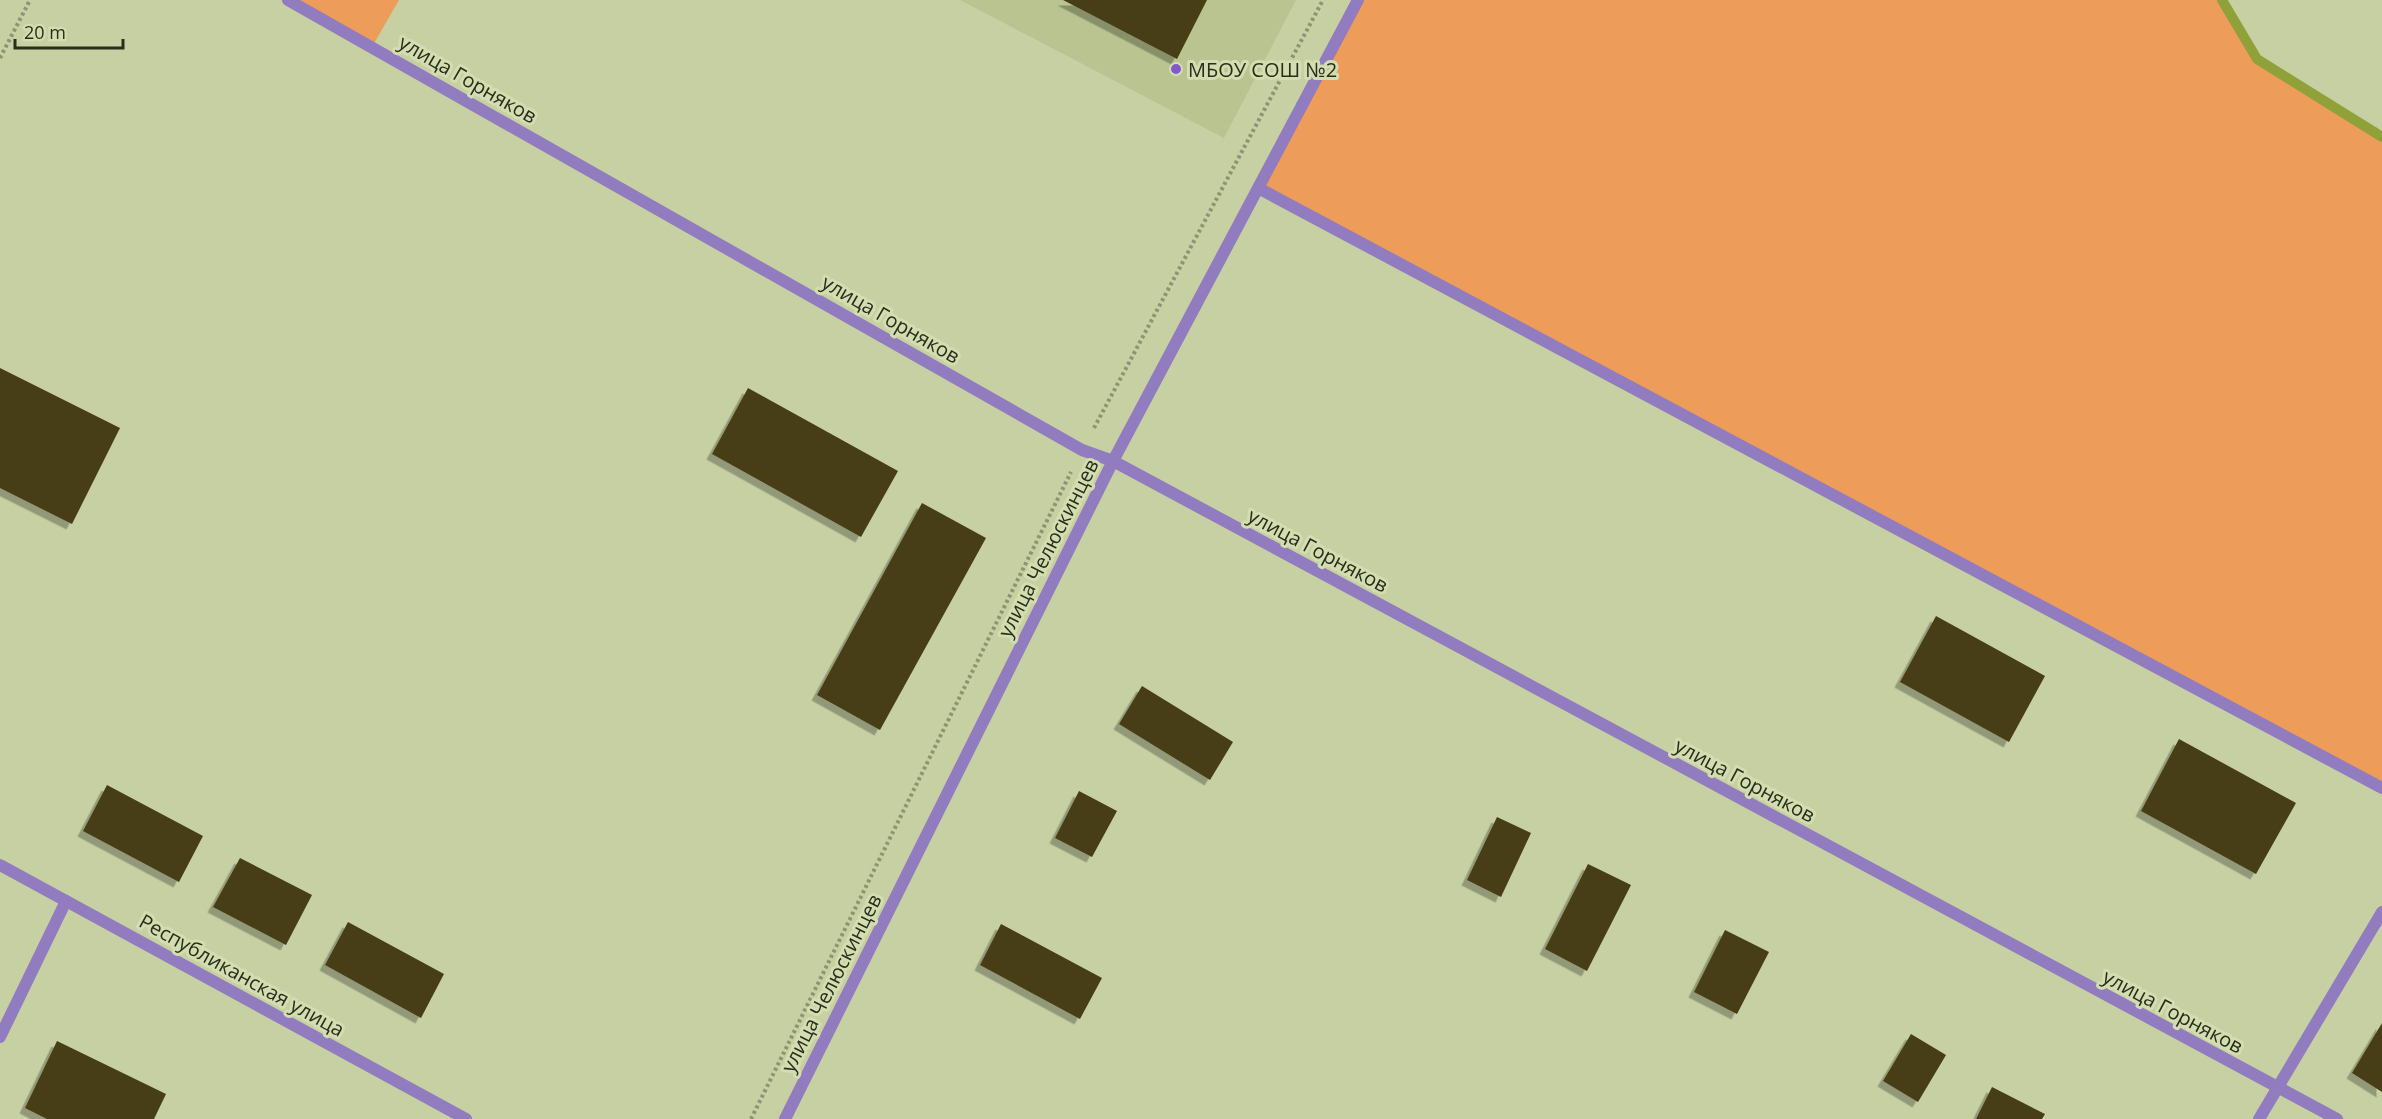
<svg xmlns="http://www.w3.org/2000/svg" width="2382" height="1119" viewBox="0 0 2382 1119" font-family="'Open Sans',sans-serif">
  <defs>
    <filter id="shadow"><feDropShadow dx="-5.5" dy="5.5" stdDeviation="0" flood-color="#0004"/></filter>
  </defs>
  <rect width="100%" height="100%" fill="#c6d0a3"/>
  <path fill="#b9c491" d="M960,0h336l-72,138z"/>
  <path fill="#ee9c5a" d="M288,0h111l-27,47z
    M1358,0h868l31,59 125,78v651l-1122,-599z"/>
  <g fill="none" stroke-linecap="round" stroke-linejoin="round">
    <path stroke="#90a13a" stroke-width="10" d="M2222,0l35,59 125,78"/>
  </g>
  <path fill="#473e14" filter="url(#shadow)" d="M1063,0h144l-30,59z
    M0,368l120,60 -48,96 -72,-36z
    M748,388l150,83 -37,66 -149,-83z
    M922,503l64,35 -106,192 -63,-35z
    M1936,616l109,60 -36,66 -109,-60z
    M1142,686l91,56 -23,38 -91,-56z
    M2179,739l117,64 -40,71 -115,-63z
    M107,785l96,51 -24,46 -96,-51z
    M1079,791l38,20 -25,46 -37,-19z
    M1497,817l34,16 -30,64 -34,-17z
    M240,858l72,37 -26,50 -73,-38z
    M1588,864l43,21 -44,86 -42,-22z
    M348,922l96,52 -23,44 -96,-53z
    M1001,924l101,54 -22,41 -100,-54z
    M1725,930l44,22 -32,62 -43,-22z
    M2382,1023v69l-30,-19z
    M1911,1034l35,21 -28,47 -35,-21z
    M57,1041l109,53 -12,25h-107l-22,-11z
    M1992,1087l53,27 -3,5h-66z"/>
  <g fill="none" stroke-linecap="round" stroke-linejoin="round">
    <path stroke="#8c9471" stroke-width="4" stroke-dasharray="3 3" stroke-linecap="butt" d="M0,58l30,-58
      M1094,428l229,-428
      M751,1119l320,-647"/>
    <path stroke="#907cbe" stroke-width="12" d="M1260,189l1122,599
      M0,1037l66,-136"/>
    <path stroke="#907cbe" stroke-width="12" d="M288,0l794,450 31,11 1224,658
      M0,865l466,254
      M785,1119l328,-658 245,-461
      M2259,1119l123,-207"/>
  </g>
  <circle fill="#8456cf" stroke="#d3ddb0" stroke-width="2" cx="1176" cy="69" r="6"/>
  <g text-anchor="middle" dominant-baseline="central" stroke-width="6" stroke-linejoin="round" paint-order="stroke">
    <g font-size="20" fill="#292d1c" stroke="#d3ddb0" text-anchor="start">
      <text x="1188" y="69">МБОУ СОШ №2</text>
    </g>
    <g font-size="20" fill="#292d1c" stroke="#d3ddb0">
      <text transform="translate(468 79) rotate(30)">улица Горняков</text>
      <text transform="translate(891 319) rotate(30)">улица Горняков</text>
      <text transform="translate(1048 548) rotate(-63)">улица Челюскинцев</text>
      <text transform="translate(1318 550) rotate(28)">улица Горняков</text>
      <text transform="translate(1745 780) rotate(28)">улица Горняков</text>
      <text transform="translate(242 975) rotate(29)">Республиканская улица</text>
      <text transform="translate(831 983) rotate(-63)">улица Челюскинцев</text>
      <text transform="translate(2173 1011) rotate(28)">улица Горняков</text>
    </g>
  </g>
  <path d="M15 39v9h108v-9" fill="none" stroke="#292d1c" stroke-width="3"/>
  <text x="24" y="39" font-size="18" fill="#292d1c" stroke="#d3ddb0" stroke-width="4.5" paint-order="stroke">20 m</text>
</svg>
